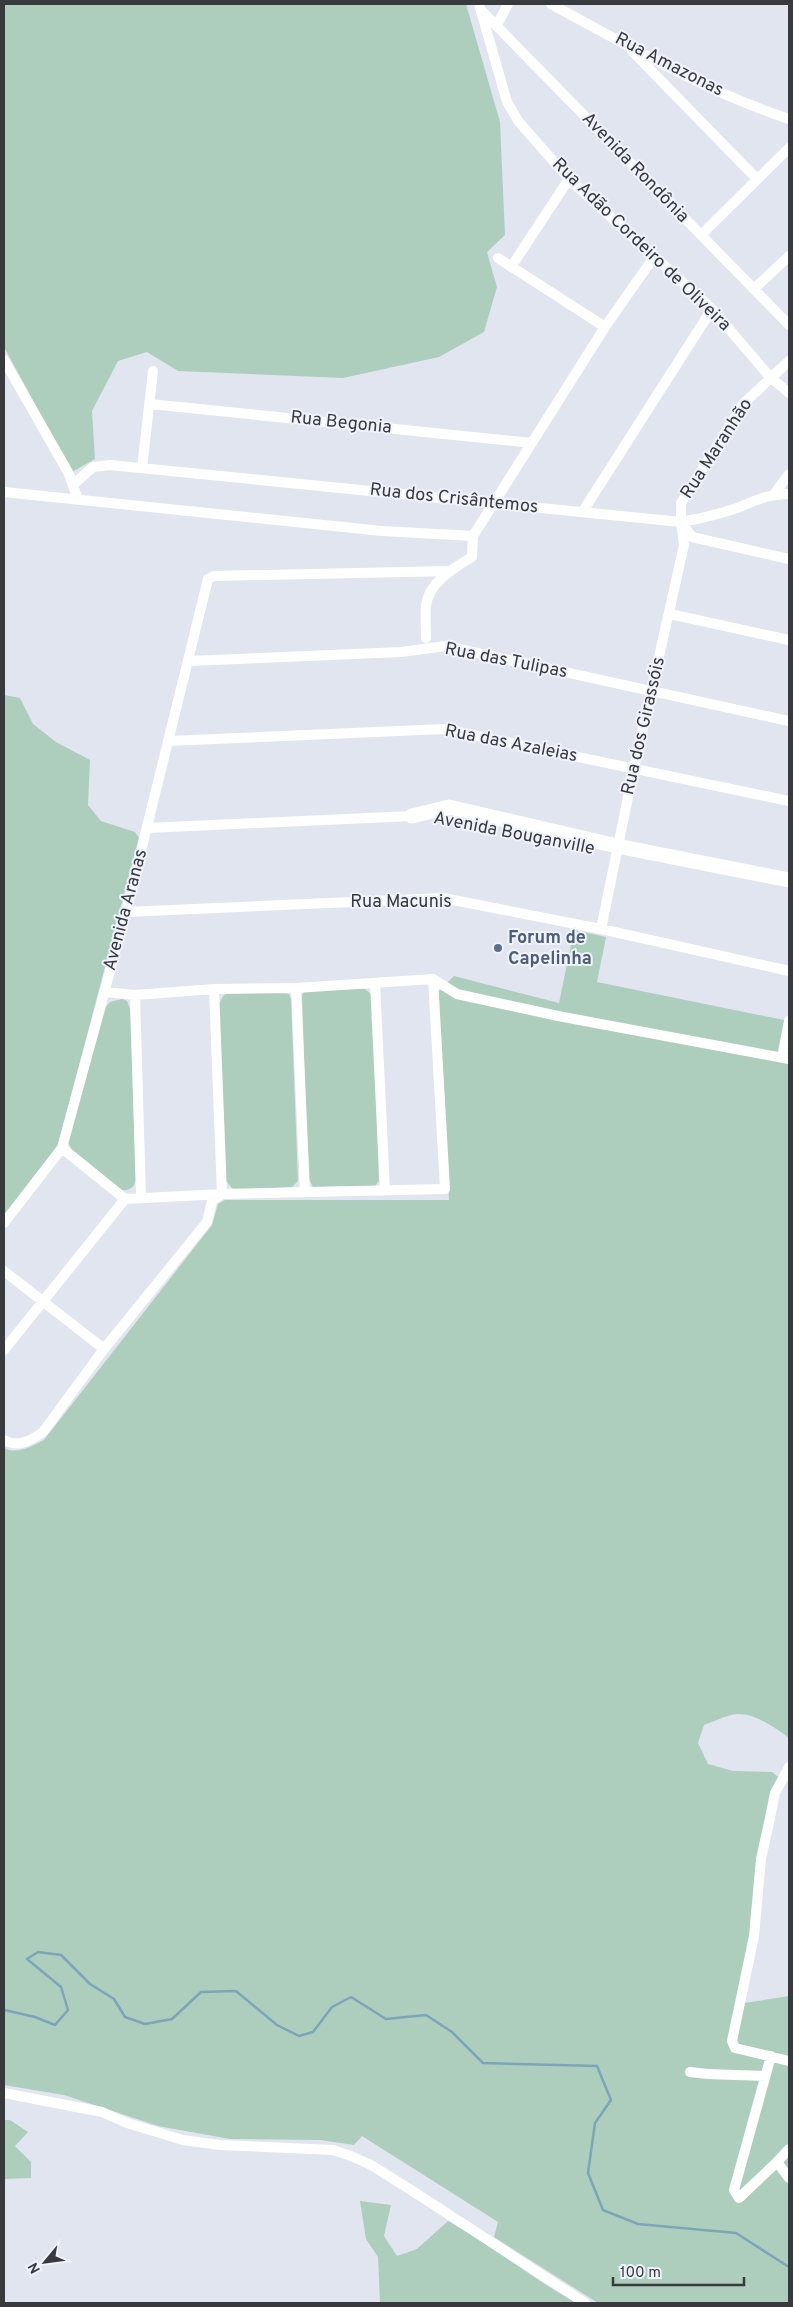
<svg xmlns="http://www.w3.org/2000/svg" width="793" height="2307" viewBox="0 0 793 2307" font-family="Overpass,sans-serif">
  <rect width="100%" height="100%" fill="#e1e5f0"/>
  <path fill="#adcebc" d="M4,4h462l34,118 5,113 -18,17 10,35 -13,45 -45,25 -96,21 -165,-7 -31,-19 -29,9 -26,50 3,48 -23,13 -68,-125z
    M4,695l16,3 13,26 23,18 34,18 -2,45 13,16 34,11 4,6 -81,307 -54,70z
    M574,930l32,7 -9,45 192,39v717c-15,-11 -38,-28 -58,-23 -9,2 -18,7 -27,10l-6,18 10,21 25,7 39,1 10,8 -17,41 -9,91 -18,92 51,-8v307h-191l-104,-66 4,-15 -136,-86 -8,9 -34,-5 -90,-1 -72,-13 -94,-31 -60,-10v-637c13,7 28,-2 40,-8l168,-215 6,-21 7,-4h224l-11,-208 16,-16 105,27z
    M360,988l5,1 7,6 7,186 -4,5 -62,1 -5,-10 -6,-182 2,-3z
    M228,993h58l3,1 2,5 7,182 -6,6 -56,3 -4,-2 -6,-7 -7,-177 4,-8z
    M122,999l5,2 3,8 6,170c-1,8 -7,12 -14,11l-50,-40 -4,-8 38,-135 4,-5z
    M4,2120h6l18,12 -13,14 16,16v16l-27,1z
    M360,2201l31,4 -7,31 13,20 20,-7 31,-28c45,25 84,58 129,82h-197l-2,-46 -12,-18z"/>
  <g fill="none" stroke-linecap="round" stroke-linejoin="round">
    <path stroke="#7ca5ba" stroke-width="2.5" d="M4,2010l31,7 20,8 13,-15 -7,-23 -34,-28 11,-7 23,3 29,29 24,15 11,18 20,7 27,-5 29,-27 35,-1 41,34 22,11 14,-4 19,-25 19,-10 35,22 40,-4 26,17 31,31 114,3 14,34 -16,23 -7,50 15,37 35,14 98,9 53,34"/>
    <path stroke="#fff" stroke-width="10" d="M479,4l28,98 12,20 50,57 143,130 58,68 19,16
      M551,4c76,41 156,88 238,115
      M482,11l307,314
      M497,25l11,-21
      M632,51l125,128
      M701,235l88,-87
      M498,258l107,69
      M511,267l58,-88
      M754,289l35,-33
      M4,360l65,114 9,26
      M150,404l382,39
      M142,468l11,-97
      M74,484l19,-17 17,-2 571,57 11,15 97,22
      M4,492l378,39 91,5
      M775,493l14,-19
      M583,511l129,-202
      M681,522c19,-3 38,-8 56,-14 18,-7 33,-15 52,-14
      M670,614l119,26
      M426,638c0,-11 -1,-22 0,-33 3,-23 28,-37 46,-48l1,-21 132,-209 49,-70
      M189,661l212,-9 44,-6 344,75
      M168,741l276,-12 345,72
      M147,828l265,-12
      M126,912l317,-14 158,31 188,42
      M601,929l33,-161 50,-223 -3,-23v-19l63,-100 45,-42
      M375,983l10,207
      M296,988l9,204
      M105,992l30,3 79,-6 82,-1 137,-9 24,15 101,22 231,43
      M135,995l6,202
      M782,1057l7,-36
      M62,1148l63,51 97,-5 223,-5 -12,-210
      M4,1223l58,-75 64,-236 82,-333 6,-3 235,-5
      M4,1271l100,78
      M4,1350l121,-151
      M4,1440c14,8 26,1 39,-8l61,-83 103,-127 5,-21 10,-7 -8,-205
      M789,1767l-14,26 -5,25 -9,41 -7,77 -22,105 3,7 54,13
      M771,2056l-37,134 5,8 38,-36 12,16
      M690,2072c25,4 50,2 75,4
      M4,2093l98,19 25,11 56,17 37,5 113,5 18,6 20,9 40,25 174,113
      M777,2162l12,-13"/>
    <path stroke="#fff" stroke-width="15" d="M412,816l37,-9 168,39 172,34"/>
  </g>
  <circle fill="#5c6f8a" stroke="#eef3fd" stroke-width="2" cx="498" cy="948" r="5"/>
  <g text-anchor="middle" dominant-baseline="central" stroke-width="4" stroke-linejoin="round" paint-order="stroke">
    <g font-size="18" fill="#383a3e" stroke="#eef3fd">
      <text transform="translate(669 65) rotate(27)">Rua Amazonas</text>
      <text transform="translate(635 168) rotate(46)">Avenida Rondônia</text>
      <text transform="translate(641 245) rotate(44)">Rua Adão Cordeiro de Oliveira</text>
      <text transform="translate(341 423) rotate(6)">Rua Begonia</text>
      <text transform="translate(717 449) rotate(-57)">Rua Maranhão</text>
      <text transform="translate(454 499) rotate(6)">Rua dos Crisântemos</text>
      <text transform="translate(506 661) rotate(11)">Rua das Tulipas</text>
      <text transform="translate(644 726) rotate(-77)">Rua dos Girassóis</text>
      <text transform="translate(511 744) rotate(11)">Rua das Azaleias</text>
      <text transform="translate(514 834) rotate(11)">Avenida Bouganville</text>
      <text x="401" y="902">Rua Macunis</text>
      <text transform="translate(126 910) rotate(-75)">Avenida Aranas</text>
    </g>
    <g font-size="18" font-weight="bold" fill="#4e5e75" stroke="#eef3fd" text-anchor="start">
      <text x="508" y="938">Forum de<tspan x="508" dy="21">Capelinha</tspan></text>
    </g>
  </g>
  <rect width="793" height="2307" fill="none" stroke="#383a3e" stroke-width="10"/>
  <g transform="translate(45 2262) rotate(241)" stroke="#eef3fd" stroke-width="4" paint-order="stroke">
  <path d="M0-4L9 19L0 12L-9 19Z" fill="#383a3e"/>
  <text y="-8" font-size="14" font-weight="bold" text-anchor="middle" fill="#383a3e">N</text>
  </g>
  <path d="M613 2277v8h131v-8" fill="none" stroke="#383a3e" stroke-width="2.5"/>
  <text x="620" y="2277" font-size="15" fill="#383a3e" stroke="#eef3fd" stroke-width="4" paint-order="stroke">100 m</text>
</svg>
